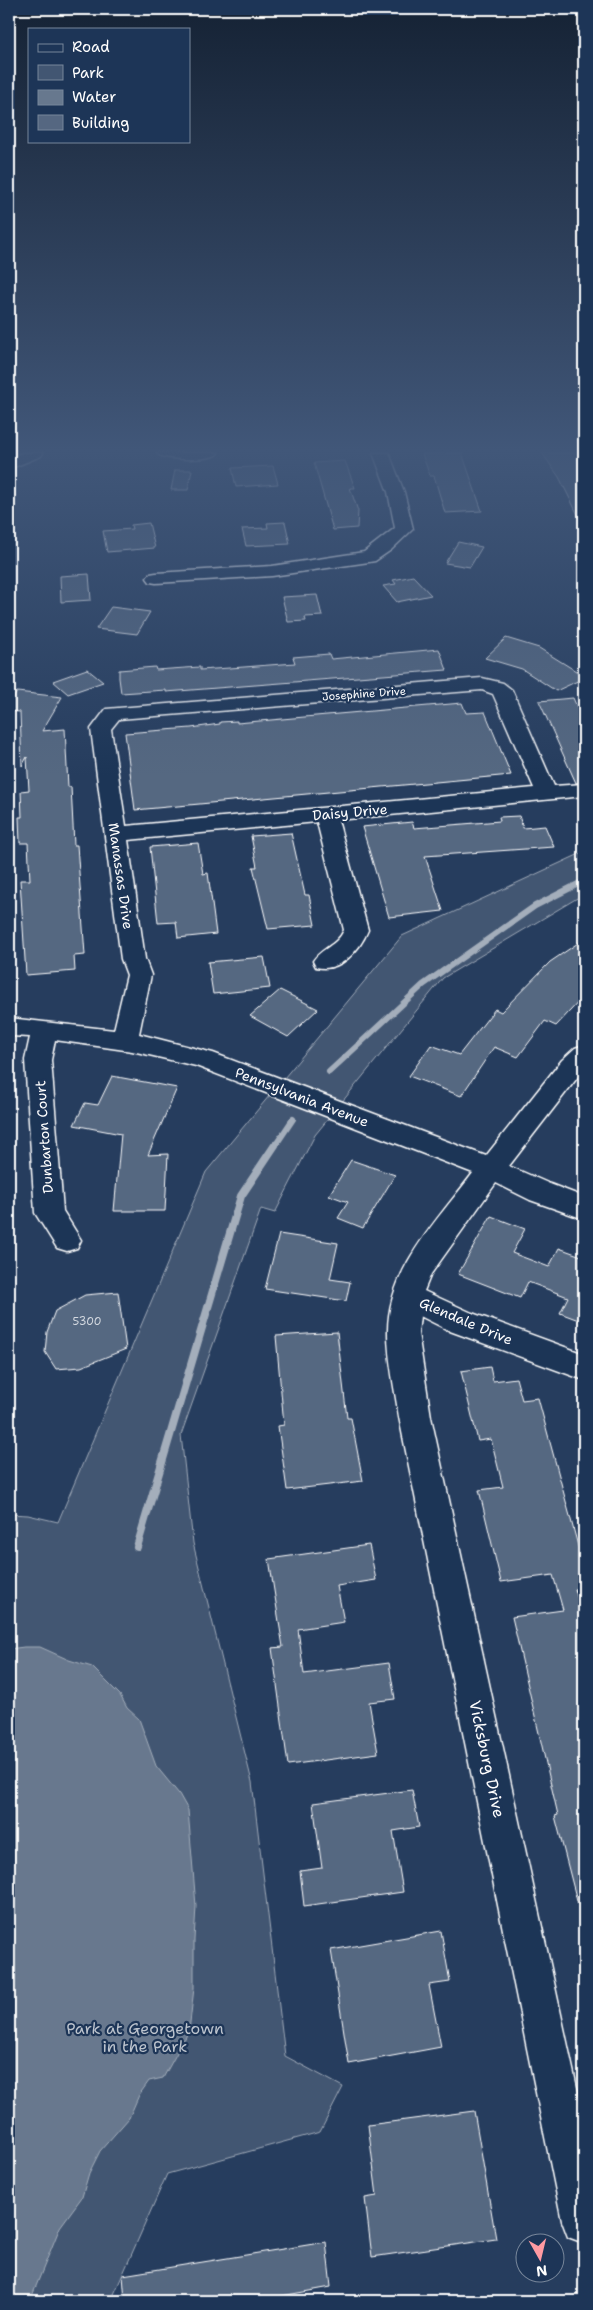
<svg xmlns="http://www.w3.org/2000/svg" width="593" height="2310" viewBox="0 0 593 2310" font-family="'Shantell Sans',sans-serif">
  <rect width="100%" height="100%" fill="#263d5e"/>
  <filter id="ink" filterUnits="userSpaceOnUse"><feTurbulence type="fractalNoise" baseFrequency=".02" numOctaves="2"/><feDisplacementMap in="SourceGraphic" scale="10" xChannelSelector="R" yChannelSelector="G"/><feConvolveMatrix kernelMatrix="1 2 1 2 8 2 1 2 1" color-interpolation-filters="sRGB"/></filter>
  <g filter="url(#ink)">
    <path fill="#425672" stroke="#a0aab8" d="M584,852v42l-141,84 -128,157 -40,78 -14,-4 -80,226 12,108 59,239 33,274 58,31 -23,45 -153,42 -56,127h-102v-787l19,1 30,7 148,-350 196,-236z"/>
    <path fill="#67788e" stroke="#a4aebb" d="M24,1647h16l29,13 23,7 28,28 7,13 12,11 17,47 23,28 9,16 8,96 -2,34v48l-5,43 -26,47 -14,3 -10,14 -10,23 -29,33 -11,22 -7,24 -22,30 -30,74h-21v-652z"/>
    <g fill="none" stroke-linecap="round" stroke-linejoin="round">
      <path stroke="#a4aebb" stroke-width="6" d="M329,1072l94,-87 112,-79 49,-25
        M275,1146l18,-27"/>
      <path stroke="#a4aebb" stroke-width="8" d="M137,1547l104,-351 34,-51"/>
    </g>
    <path fill="#556781" stroke="#fff" d="M462,453l20,58 -37,2 -11,-37h-4l-8,-22z
      M542,453h38l4,5v69l-25,-50z
      M345,461l10,27h-5l8,23 -1,17 -24,2 -19,-67z
      M273,466l5,18 -42,3 -4,-19z
      M175,470h17l-4,20h-17z
      M285,522l5,22 -44,2 -4,-17 26,-1 -1,-5z
      M149,523l6,25 -48,4 -4,-21 29,-2 -1,-4z
      M458,542l24,5 -12,20 -25,-4z
      M89,574l2,26 -30,2 -1,-26z
      M413,576l18,19 -34,7 -14,-16 13,-2 -3,-4z
      M317,595l5,21 -17,1 1,4 -18,1 -6,-25z
      M111,607l39,5 -13,22 -41,-5z
      M506,638l33,10 45,28v2l-28,13 -34,-22 -37,-11z
      M439,649l8,21 -281,22v-2l-45,3 -2,-15v-8l36,-3 1,3 44,-3v3l44,-3 51,-4 -2,-6 36,-3 2,5z
      M87,669l16,13 -35,12 -15,-13z
      M17,692l45,5 -20,34 23,-2 3,58h3l3,58h3l8,110 -11,1 1,15 -49,4 -6,-95h10l-2,-37h-8l-1,-26h3l-1,-26 8,-1 -2,-33 -5,9 -2,-54 -11,-1v-6z
      M573,698l11,25v59l-8,1 -37,-82z
      M462,703l4,10 19,-1 26,63 -376,35 -10,-77 66,-5 29,-4v-2l17,-1v2z
      M519,816l4,12 22,-2 9,21 -129,9 18,55 -54,6 -27,-90 50,-5 2,6 86,-7 -1,-4z
      M291,833l14,62h4l6,30 -47,4 -15,-62h4l-6,-31z
      M198,843l5,31 5,-1 8,61 -38,4 -2,-16 -18,1 -8,-76z
      M584,939v57l-28,30 -11,-5 -27,36 -24,-10 -33,49 -52,-20 22,-31 28,10 36,-46 6,3 49,-50z
      M264,957l6,31 -57,6 -5,-32z
      M280,990l38,19 -30,28 -38,-21z
      M112,1076l65,12 -29,67 20,-1 -3,57h-51l7,-77 -47,-9 11,-22 13,2z
      M351,1160l44,15 -32,53 -25,-10 10,-16 -19,-7z
      M491,1216l34,13 -13,24 37,14 10,-19 25,9v65l-24,-9 8,-16 -40,-15 -8,16 -62,-24z
      M279,1234l59,9 -8,36 20,3 -4,19 -81,-12z
      M118,1292l8,57 -45,18 -25,2 -11,-17 2,-20 8,-21 30,-16z
      M337,1332l10,86h4l12,63 -76,9 -9,-64 6,-1 -8,-89z
      M490,1367l3,14 23,-3 6,22 16,-2 46,170v20l-9,1 9,32v283l-6,1 -23,-89 3,-1 -46,-198 51,-7 -10,-35 -52,7 -22,-92 24,-3 -12,-48 -13,2 -17,-70z
      M369,1545l7,35 -39,6 7,36 -46,7 6,45 85,-11 6,36 -26,3 9,51 -90,12 -16,-117 11,-1 -14,-88z
      M412,1790l7,37 -26,4 10,61 -99,14 -4,-35 22,-3 -9,-65z
      M441,1931l9,51 -21,3 12,62 -92,17 -18,-114z
      M474,2111l22,128 -124,18 -7,-59 12,-2 -9,-71z
      M326,2242l5,45 -55,10 1,4h-152l-2,-26z"/>
    <g fill="none" stroke-linecap="round" stroke-linejoin="round">
      <g stroke="#fff" stroke-width="3">
        <path id="minor" d="M22,453h21l-2,3 -32,13v-11z
          M157,453h61c-5,8 -56,8 -61,0z
          M373,453h16l15,39 9,37 -22,21 -16,11 -6,1 -97,14 -116,7 -6,-1 -3,-4 3,-4 6,-1 116,-7 92,-14 31,-24 -7,-36z
          M482,678l21,5 9,7 42,96 30,-2v12l-246,24 30,110c-8,20 -28,43 -52,37l-3,-6c8,-13 24,-15 31,-31l-27,-108 -189,18 17,119 6,16 -12,59 74,19 273,103 76,-96 13,-12 9,-3v24l-75,97 41,18 34,13v22l-54,-19 -34,-17 -65,91 -7,17 48,22 112,41v26l-134,-49 -30,-15 -2,17 13,84 153,703v123l-16,-6 -6,-16 -163,-804c-4,-27 -11,-57 -11,-84 -1,-63 49,-112 85,-160l-277,-107 -64,-15 -77,-11 -4,20 12,151 18,29 -4,8 -10,3 -10,-3 -22,-35 -10,-153 5,-23 -21,-1v-18l105,12 13,-55 -6,-16 -30,-230 15,-20zM482,690l11,4 41,94 -408,38 -15,-97 8,-10z"/>
      </g>
      <use href="#minor" fill="#1d3557" fill-rule="evenodd"/>
    </g>
  </g>
  <linearGradient id="sky" x2="0" y2="1"><stop stop-color="#152234"/><stop offset="0.58" stop-color="#415779"/><stop offset="1" stop-color="#415779" stop-opacity="0"/></linearGradient>
  <rect width="593" height="776" fill="url(#sky)"/>
  <g text-anchor="middle" dominant-baseline="central" stroke-width="4.5" stroke-linejoin="round" paint-order="stroke">
    <g font-size="11" fill="#fff" stroke="#1d3557">
      <text transform="translate(364 694) rotate(-4)">Josephine Drive</text>
    </g>
    <g font-size="11" fill="#d4d9e0">
      <text x="87" y="1321">5300</text>
    </g>
    <g font-size="14" fill="#fff" stroke="#1d3557">
      <text transform="translate(350 812) rotate(-5)">Daisy Drive</text>
      <text transform="translate(121 876) rotate(82)">Manassas Drive</text>
      <text transform="translate(302 1097) rotate(21)">Pennsylvania Avenue</text>
      <text transform="translate(44 1137) rotate(-94)">Dunbarton Court</text>
      <text transform="translate(466 1321) rotate(23)">Glendale Drive</text>
    </g>
    <g font-size="16" fill="#fff" stroke="#1d3557">
      <text transform="translate(487 1759) rotate(78)">Vicksburg Drive</text>
    </g>
    <g font-size="16" fill="#bdc4ce" stroke="#1d3557">
      <text x="145" y="2028">Park at Georgetown<tspan x="145" dy="18">in the Park</tspan></text>
    </g>
  </g>
  <rect width="593" height="2310" fill="none" stroke="#1d3557" stroke-width="30"/>
  <rect x="15" y="15" width="563" height="2280" fill="none" stroke="#fff" stroke-width="2" filter="url(#ink)"/>
  <rect x="28" y="28" width="162" height="115" fill="#1d3557" stroke="#77869a"/>
  <rect x="38" y="44" width="25" height="8" fill="#1d3557" stroke="#77869a"/>
  <text x="72" y="52" font-size="15" fill="#ffffff">Road</text>
  <rect x="38" y="65" width="25" height="15" fill="#425672" stroke="#77869a"/>
  <text x="72" y="78" font-size="15" fill="#ffffff">Park</text>
  <rect x="38" y="90" width="25" height="15" fill="#67788e" stroke="#77869a"/>
  <text x="72" y="102" font-size="15" fill="#ffffff">Water</text>
  <rect x="38" y="115" width="25" height="15" fill="#556781" stroke="#77869a"/>
  <text x="72" y="128" font-size="15" fill="#ffffff">Building</text>
  <g transform="translate(540 2258) rotate(172)"><circle r="24" fill="#1d3557" stroke="#77869a"/>
  <path d="M0-4L9 19L0 12L-9 19Z" fill="#ff9aa2"/>
  <text y="-8" font-size="14" font-weight="bold" text-anchor="middle" fill="#ffffff">N</text>
  </g>
</svg>
